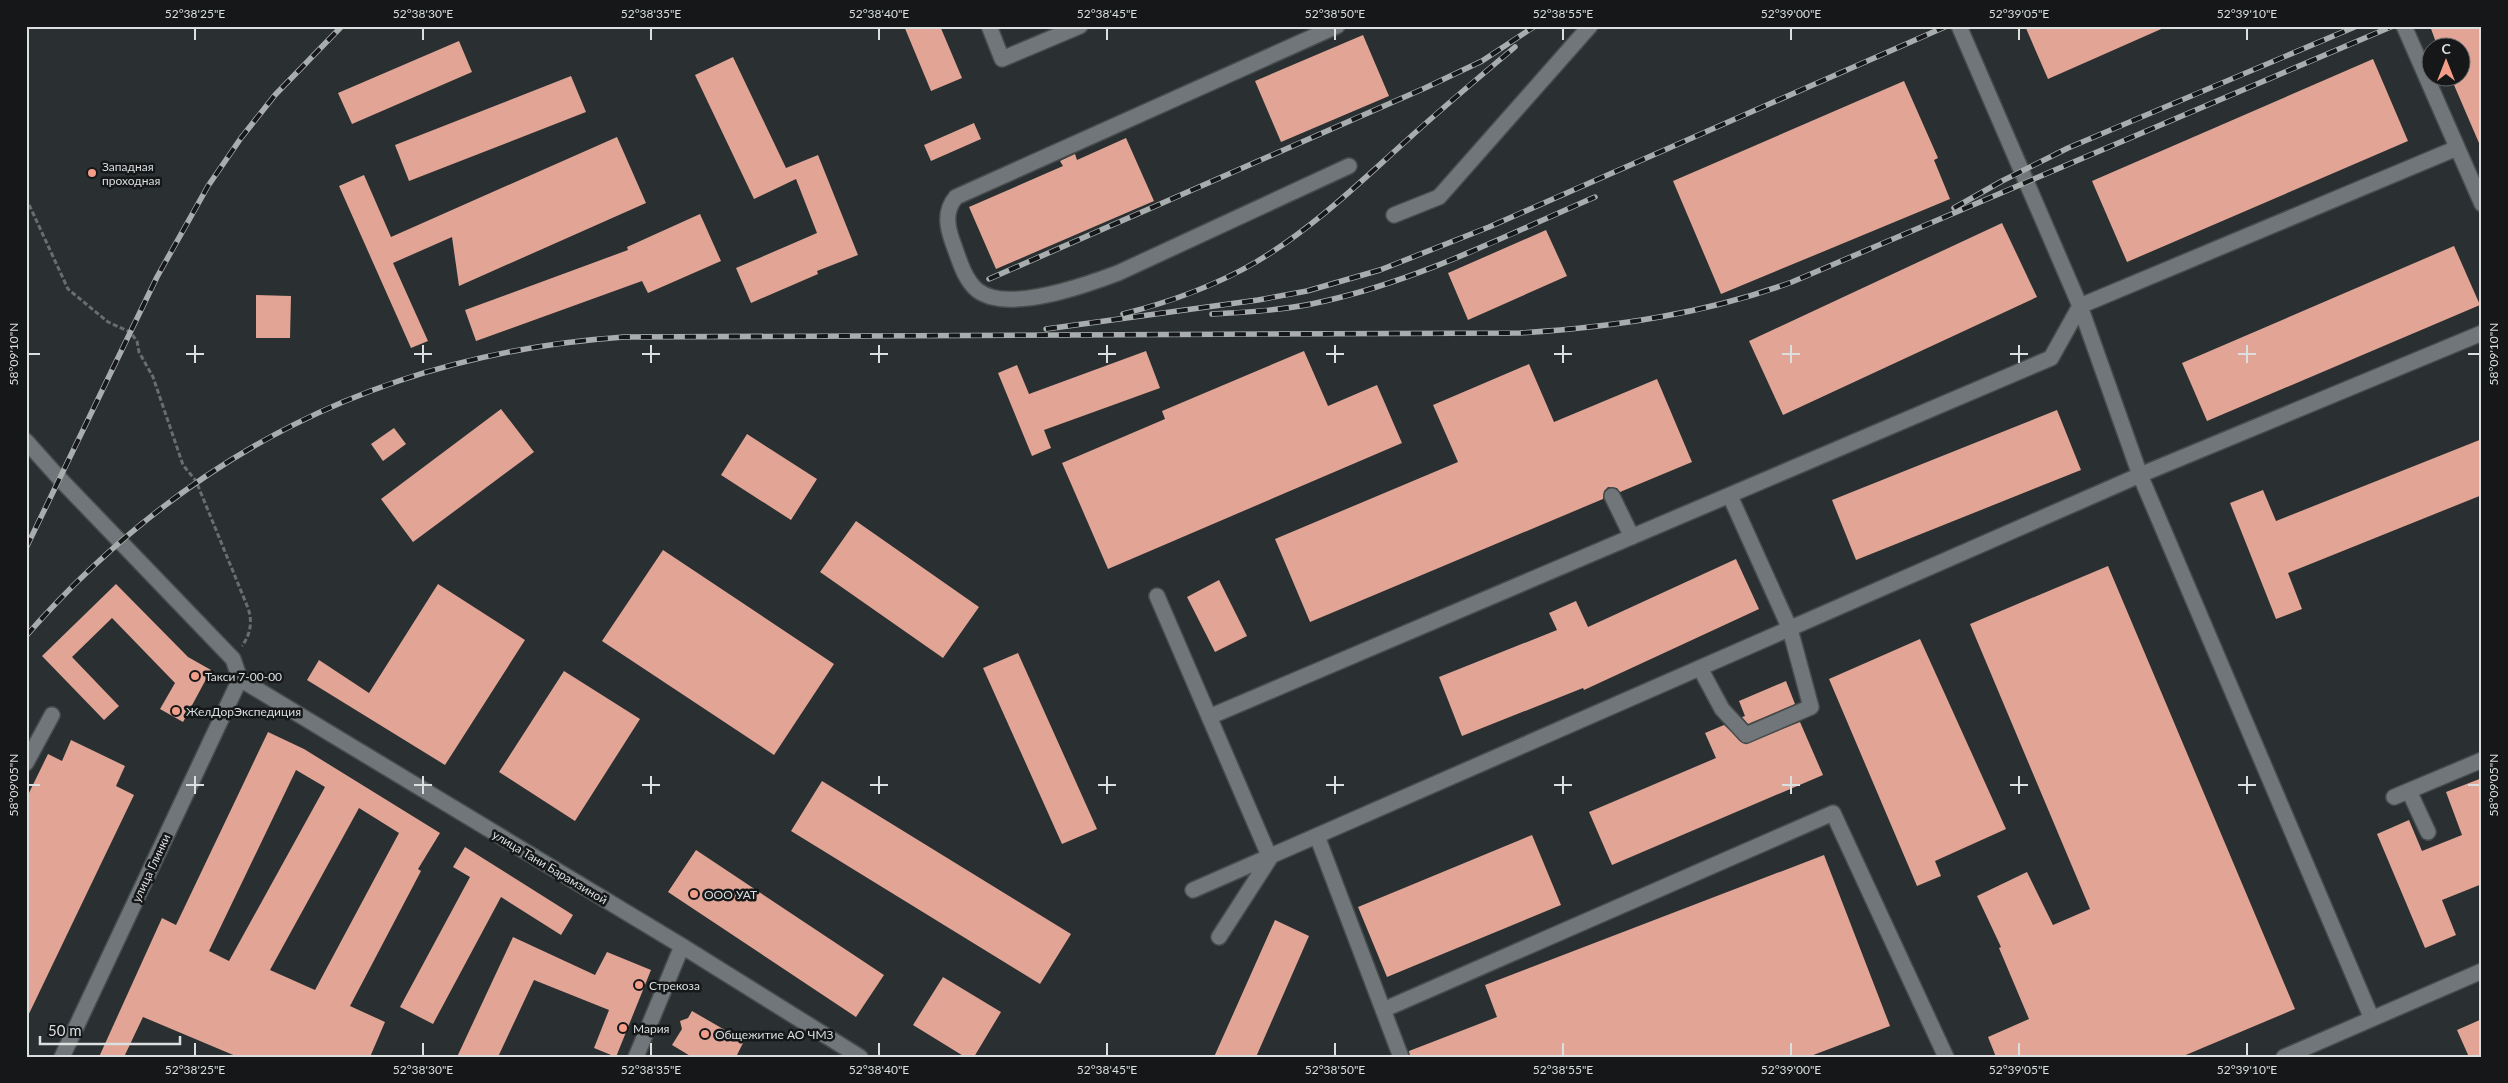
<svg xmlns="http://www.w3.org/2000/svg" width="2508" height="1083" viewBox="0 0 2508 1083" font-family="Lato,sans-serif">
  <rect width="100%" height="100%" fill="#2a3032"/>
  <path fill="#e1a495" fill-rule="evenodd" d="M904,26h36l22,52 -31,13z
    M2025,26h143l-120,53z
    M2430,26h52v124l-31,-72h9v-30h-22z
    M1363,35l26,61 -108,46 -26,-61z
    M459,41l13,31 -120,52 -14,-31z
    M733,57l53,111 32,-13 40,100 -41,16 1,3 -67,29 -15,-35 81,-35 -21,-54 -42,20 -59,-124z
    M2373,59l35,82 -281,121 -35,-81z
    M571,76l15,36 -177,69 -14,-36z
    M1904,81l34,77 -4,2 16,39 -229,95 -48,-113z
    M974,123l7,16 -50,22 -7,-16z
    M617,137l29,66 -187,83 -7,-49 -59,26 35,78 -17,7 -72,-162 25,-11 27,62z
    M1126,138l28,63 -158,68 -27,-62 94,-41 -3,-5 15,-7 2,6z
    M700,214l21,47 -73,32 -6,-12 -166,60 -11,-31 163,-60 -1,-3z
    M2002,223l35,74 -254,118 -34,-74z
    M1546,230l21,46 -99,44 -20,-47z
    M2454,246l26,59 -273,116 -25,-58z
    M256,295l35,1 -1,42h-34z
    M1146,351l14,37 -116,42 7,18 -19,8 -34,-83 19,-8 12,29z
    M1304,351l24,55 49,-21 25,58 -294,126 -46,-106 103,-44 -3,-8z
    M1529,364l25,58 103,-43 35,83 -72,30 -3,-4 -9,-1 -4,4 -1,8 -293,123 -35,-83 183,-77 -25,-57z
    M501,409l33,43 -121,90 -32,-43z
    M2057,410l24,60 -225,90 -24,-60z
    M394,428l12,16 -23,17 -12,-17z
    M747,434l70,45 -26,41 -70,-45z
    M2482,439v56l-194,78 14,36 -26,10 -46,-116 33,-13 13,31z
    M856,521l123,86 -36,51 -123,-86z
    M663,550l171,114 -60,91 -172,-114z
    M1736,559l23,50 -175,81 -1,-2 -121,48 -23,-59 118,-47 -8,-17 27,-12 12,26z
    M2108,566l187,443 -114,48h-185l-8,-20 41,-18 -30,-71 2,-1 -24,-51 50,-24 26,53 37,-16 -120,-285z
    M1219,580l28,56 -32,16 -28,-55z
    M116,584l72,73 23,13 -28,52 -23,-13 15,-26 -63,-65 -40,39 47,49 -15,14 -62,-64z
    M438,584l87,56 -80,125 -138,-85 12,-20 50,33z
    M1920,639l86,190 -71,32 6,15 -24,10 -88,-207z
    M1018,653l79,176 -35,15 -79,-176z
    M564,671l76,48 -65,102 -76,-49z
    M1786,681l9,23 -47,20 -6,-7 3,-1 -6,-15z
    M1800,722l23,53 -211,90 -23,-53 127,-54 -11,-25 19,-8 21,19z
    M268,732l36,17 136,84 -22,36 3,2 -71,135 35,16 -15,35h-132l-95,-40 -19,40h-25l63,-139 14,7zM296,770l29,17 -96,174 -20,-10zM359,808l40,25 -84,157 -45,-20z
    M71,740l54,26 -9,20 18,9 -108,225v-221l22,-45 14,7z
    M2482,778v106l-40,16 14,35 -31,13 -48,-114 32,-14 13,31 40,-16 -16,-43z
    M822,781l249,153 -31,50 -249,-153z
    M1532,835l29,70 -174,72 -29,-70z
    M465,847l108,68 -12,20 -60,-38 -68,127 -33,-17 70,-130 -17,-10z
    M696,850l188,125 -28,42 -188,-125z
    M1824,855l66,171 -82,31h-398l-1,-6 88,-34 -12,-32z
    M1275,920l34,16 -53,121h-42z
    M513,937l82,38 12,-23 44,18 -35,87 -22,-9 15,-38 -75,-30 -36,77h-41z
    M943,977l58,35 -27,45h-9l-52,-32z
    M692,1011l52,30 -8,16h-44l-20,-12 10,-16 -2,-8 8,-3z
    M2482,1019v38h-13l-12,-27z"/>
  <g fill="none" stroke-linecap="round" stroke-linejoin="round">
    <g stroke="#474c4d" stroke-width="18">
      <path id="minor" d="M989,26l13,33 78,-33
        M1337,26l-381,171c-12,14 -9,30 -3,46 6,16 11,36 24,47 30,24 109,-5 141,-17l231,-107
        M1959,26l121,280 60,169 232,544
        M2404,26l78,178
        M1394,215l45,-18 151,-171
        M26,441l34,38 173,180 7,20
        M1612,496l20,41
        M1157,596l113,262 -51,79
        M1700,668l22,41 24,26 65,-28 -21,-78 -60,-133
        M240,679l442,267 178,111
        M1209,717l842,-359 29,-52 377,-158
        M26,763l26,-48
        M2409,791l19,41
        M2394,797l88,-37
        M1317,836l84,221
        M1193,890l947,-415 342,-142
        M1383,1010l450,-197 113,244
        M62,1057l178,-378
        M636,1057l46,-111
        M2284,1057l198,-86"/>
    </g>
    <path stroke="#686d6f" stroke-width="3" stroke-dasharray="5 2.5" stroke-linecap="butt" d="M26,198l42,91 40,33 22,10 7,9 2,11 14,25 30,88 13,16 52,127c5,14 2,27 -6,38"/>
    <use href="#minor" stroke="#707679" stroke-width="15"/>
    <g stroke="#a8adae" stroke-width="5.5">
      <path id="rail" d="M1954,208l48,-27 66,-33 289,-122
        M989,279l436,-191 57,-27 53,-35
        M1123,314c47,-12 92,-28 133,-52 56,-33 102,-78 150,-121 35,-32 72,-63 109,-94
        M1212,314c38,-2 76,-4 113,-13 94,-21 182,-66 270,-104
        M1046,329l212,-29 49,-9 73,-21 109,-43 458,-201
        M26,548l131,-271 51,-91 33,-48 34,-43 67,-69
        M26,636c160,-182 355,-282 598,-299l896,-4c94,-6 184,-19 272,-51l601,-256"/>
    </g>
    <use href="#rail" stroke="#151718" stroke-width="4" stroke-dasharray="11" stroke-linecap="butt"/>
  </g>
  <path fill="none" stroke="#dbdfe0" stroke-width="2" d="M195,28v12M423,28v12M651,28v12M879,28v12M1107,28v12M1335,28v12M1563,28v12M1791,28v12M2019,28v12M2247,28v12M195,345v18M423,345v18M651,345v18M879,345v18M1107,345v18M1335,345v18M1563,345v18M1791,345v18M2019,345v18M2247,345v18M28,354h12M186,354h18M414,354h18M642,354h18M870,354h18M1098,354h18M1326,354h18M1554,354h18M1782,354h18M2010,354h18M2238,354h18M2468,354h12M195,776v18M423,776v18M651,776v18M879,776v18M1107,776v18M1335,776v18M1563,776v18M1791,776v18M2019,776v18M2247,776v18M28,785h12M186,785h18M414,785h18M642,785h18M870,785h18M1098,785h18M1326,785h18M1554,785h18M1782,785h18M2010,785h18M2238,785h18M2468,785h12M195,1043v13M423,1043v13M651,1043v13M879,1043v13M1107,1043v13M1335,1043v13M1563,1043v13M1791,1043v13M2019,1043v13M2247,1043v13"/>
  <g fill="#f49e89" stroke="#151718" stroke-width="2">
    <circle cx="92" cy="173" r="5"/>
    <circle cx="195" cy="676" r="5"/>
    <circle cx="176" cy="711" r="5"/>
    <circle cx="694" cy="894" r="5"/>
    <circle cx="639" cy="985" r="5"/>
    <circle cx="623" cy="1028" r="5"/>
    <circle cx="705" cy="1034" r="5"/>
  </g>
  <g text-anchor="middle" dominant-baseline="central" stroke-width="5" stroke-linejoin="round" paint-order="stroke">
    <g font-size="12" fill="#dbdfe0" stroke="#151718" text-anchor="start">
      <text x="102" y="166">Западная<tspan x="102" dy="14">проходная</tspan></text>
      <text x="205" y="676">Такси 7-00-00</text>
      <text x="186" y="711">ЖелДорЭкспедиция</text>
      <text x="704" y="894">ООО УАТ</text>
      <text x="649" y="985">Стрекоза</text>
      <text x="633" y="1028">Мария</text>
      <text x="715" y="1034">Общежитие АО ЧМЗ</text>
    </g>
    <g font-size="12" fill="#dbdfe0" stroke="#151718">
      <text transform="translate(550 867) rotate(31)">улица Тани Барамзиной</text>
      <text transform="translate(151 868) rotate(-65)">улица Глинки</text>
    </g>
  </g>
  <rect width="2508" height="1083" fill="none" stroke="#151718" stroke-width="55"/>
  <g transform="translate(2446 62)"><circle r="24" fill="#151718" stroke="#646768"/>
  <path d="M0-4L9 19L0 12L-9 19Z" fill="#f49e89"/>
  <text y="-8" font-size="14" font-weight="bold" text-anchor="middle" fill="#dbdfe0">С</text>
  </g>
  <path d="M40 1036v8h140v-8" fill="none" stroke="#dbdfe0" stroke-width="2.5"/>
  <text x="48" y="1036" font-size="15" fill="#dbdfe0" stroke="#151718" stroke-width="4" paint-order="stroke">50 m</text>
  <rect x="28" y="28" width="2452" height="1028" fill="none" stroke="#dbdfe0" stroke-width="2"/>
  <g font-size="12" text-anchor="middle" fill="#dbdfe0">
    <text x="195" y="18">52°38'25"E</text>
    <text x="423" y="18">52°38'30"E</text>
    <text x="651" y="18">52°38'35"E</text>
    <text x="879" y="18">52°38'40"E</text>
    <text x="1107" y="18">52°38'45"E</text>
    <text x="1335" y="18">52°38'50"E</text>
    <text x="1563" y="18">52°38'55"E</text>
    <text x="1791" y="18">52°39'00"E</text>
    <text x="2019" y="18">52°39'05"E</text>
    <text x="2247" y="18">52°39'10"E</text>
    <text transform="translate(14 354) rotate(-90)" y="4">58°09'10"N</text>
    <text transform="translate(2494 354) rotate(-90)" y="4">58°09'10"N</text>
    <text transform="translate(14 785) rotate(-90)" y="4">58°09'05"N</text>
    <text transform="translate(2494 785) rotate(-90)" y="4">58°09'05"N</text>
    <text x="195" y="1074">52°38'25"E</text>
    <text x="423" y="1074">52°38'30"E</text>
    <text x="651" y="1074">52°38'35"E</text>
    <text x="879" y="1074">52°38'40"E</text>
    <text x="1107" y="1074">52°38'45"E</text>
    <text x="1335" y="1074">52°38'50"E</text>
    <text x="1563" y="1074">52°38'55"E</text>
    <text x="1791" y="1074">52°39'00"E</text>
    <text x="2019" y="1074">52°39'05"E</text>
    <text x="2247" y="1074">52°39'10"E</text>
  </g>
</svg>
